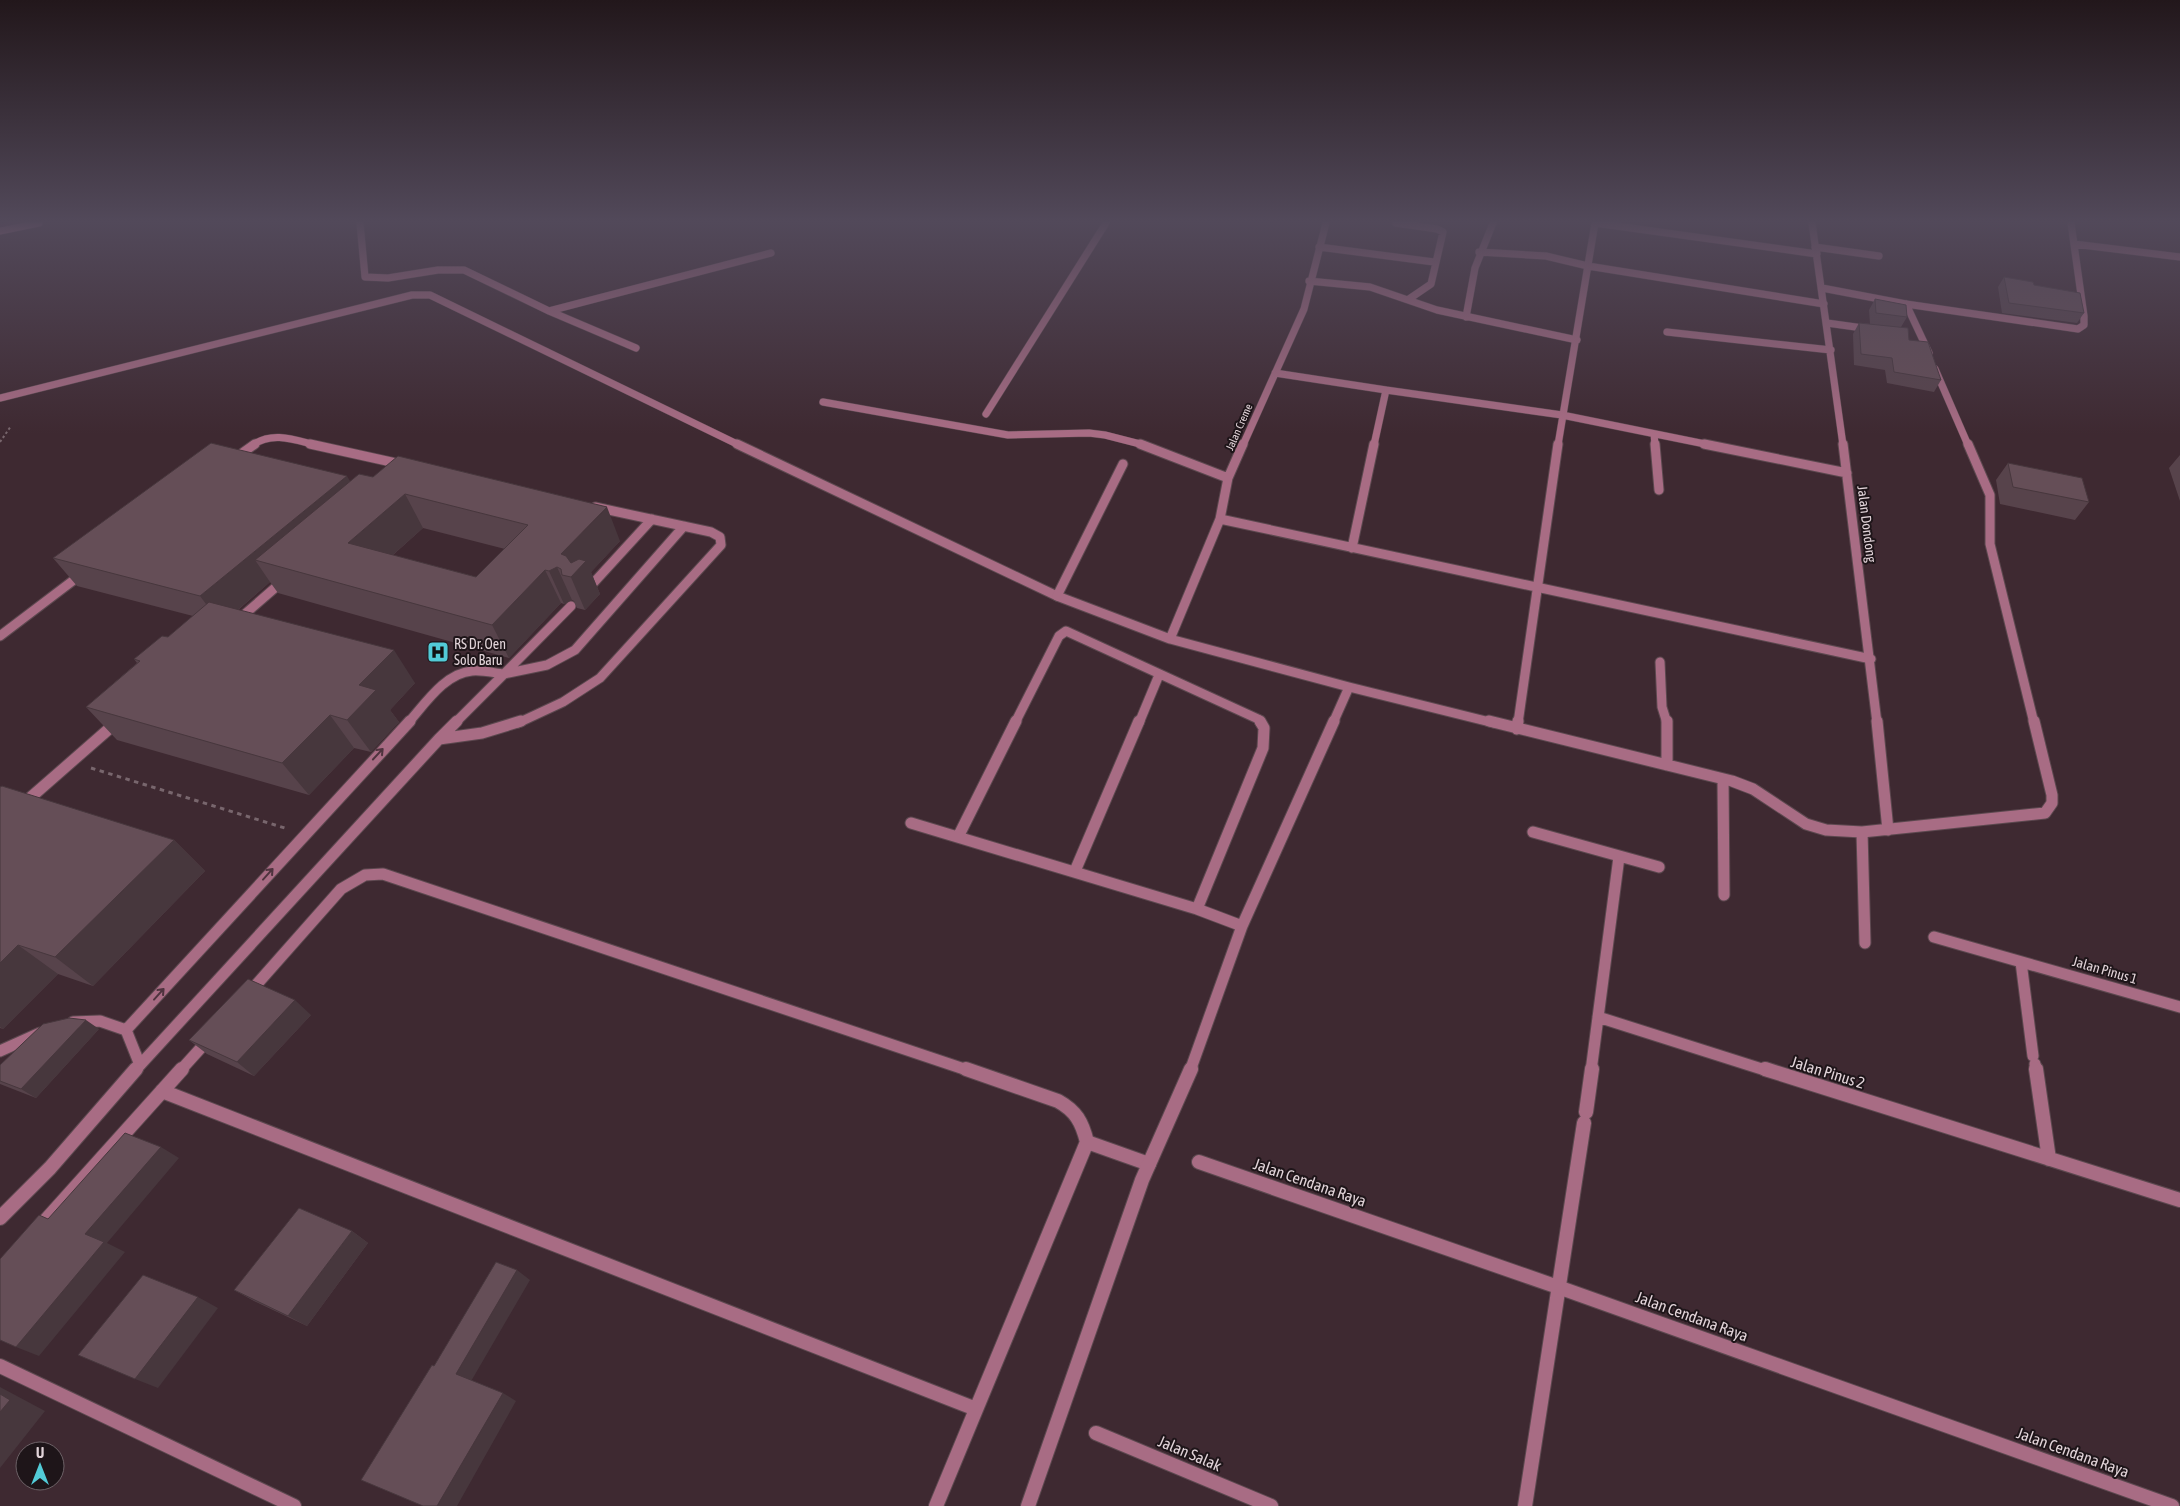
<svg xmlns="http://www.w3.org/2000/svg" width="2180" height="1506" viewBox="0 0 2180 1506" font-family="'Asap Condensed',sans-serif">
  <rect width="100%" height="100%" fill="#3e2931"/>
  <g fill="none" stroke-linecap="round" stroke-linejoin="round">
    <path stroke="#77244d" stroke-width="5" d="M0,226l16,-3"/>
    <g stroke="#5c484f" stroke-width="8">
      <path id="service-far3" d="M360,223l5,54 23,1 50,-8h26l85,41 222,-58
        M549,311l87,37
        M0,398l412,-103h18l309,150
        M253,445c19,-14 42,-5 63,0"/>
    </g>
    <g stroke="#5c484f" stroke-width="11">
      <path id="service-far2" d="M310,444l95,21
        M737,444l320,152
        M234,459l21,-15
        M587,590l65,-71
        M238,620l46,-40
        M0,636l83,-63
        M117,723l2,-2
        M408,723c17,-19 37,-50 64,-52 11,-1 22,2 32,3l67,-68
        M455,723l49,-49 43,-9 28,-15 109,-124
        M518,723l45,-21 37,-24 121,-133 -1,-8 -9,-5 -116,-25"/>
    </g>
    <g stroke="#5c484f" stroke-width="13">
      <path id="service-far1" d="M439,739l18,-18
        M22,805l96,-84
        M249,993l92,-104 24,-14 18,-1 587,197
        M73,1022l27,-1 26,9 14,35 299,-326 43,-6 39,-12
        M126,1030l284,-309
        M0,1051l40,-18
        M135,1071l5,-6
        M180,1071l28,-31"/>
    </g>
    <g stroke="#5c484f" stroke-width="16">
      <path id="service" d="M966,1069l92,32c18,10 24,21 29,41l62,22
        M162,1091l814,318
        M0,1218l50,-50 86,-99
        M39,1228l143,-159
        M0,1366l294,140
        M936,1506l151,-364"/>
    </g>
    <g stroke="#5c484f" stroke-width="8">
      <path id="minor-far3" d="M1396,223l41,6 6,3 -12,52 -22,15
        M1595,223l222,31
        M1812,223l31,222
        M2074,244l106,13
        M1319,247l115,15
        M1815,247l64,9
        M1479,252l67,4 42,10 236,38
        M1309,281l61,6 67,23 140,30
        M1822,288l84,16 172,25 6,-4v-9l-13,-93
        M1906,304l23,49
        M1466,317l9,-49 18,-45
        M1827,323l43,6
        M1667,332l164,18
        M1935,369l33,76
        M1275,373l111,17
        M823,402l185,33 81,-2 16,2 39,10
        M986,414l120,-191
        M1654,434l1,11
        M1243,445l61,-136 22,-86
        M1374,445l12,-55 176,25 148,30
        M1558,445l37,-222"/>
    </g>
    <g stroke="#5c484f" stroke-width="11">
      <path id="minor-far2" d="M1140,444l88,34
        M1655,444l4,46
        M1704,444l143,29
        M1843,444l34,279
        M1968,444l22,51v49l44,179
        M1123,464l-66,132 113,43 179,48 145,36
        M1220,519l651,140
        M1352,548l22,-104
        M1170,639l50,-120 8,-41 15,-34
        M1660,662l2,45 5,16
        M1015,723l44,-87 7,-5 192,88 2,4
        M1139,723l20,-48
        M1333,723l16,-36
        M1518,723l40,-279"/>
    </g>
    <g stroke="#5c484f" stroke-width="13">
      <path id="minor-far1" d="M1489,721l243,60 21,8 53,35 20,6 36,2 183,-19 7,-10v-8l-18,-74
        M1667,721v44
        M1877,721l11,109
        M1517,729l1,-8
        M1723,779l1,116
        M911,823l286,86 45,17
        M1533,832l126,35
        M1862,832l3,111
        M958,837l58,-116
        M1075,871l64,-150
        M1197,909l66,-161 1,-20 -4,-7
        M1934,937l246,70
        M2021,962l12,94
        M1598,1017l170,54
        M2035,1064l1,7
        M1190,1071l52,-145 92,-205
        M1591,1071l28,-214"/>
    </g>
    <g stroke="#5c484f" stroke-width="16">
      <path id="minor" d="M1765,1069l415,131
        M2036,1069l13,90
        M1586,1112l6,-43
        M1199,1162l359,125 614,219
        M1096,1433l175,73
        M1028,1506l114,-326 49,-111
        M1525,1506l59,-383"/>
    </g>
    <g stroke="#5c484f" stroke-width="8">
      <path id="secondary" d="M0,231l39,-8"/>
    </g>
    <path stroke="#78666d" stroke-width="2" stroke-dasharray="2.5 2.5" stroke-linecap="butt" d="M0,442l11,-16"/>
    <path stroke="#78666d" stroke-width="3" stroke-dasharray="4.5 4.5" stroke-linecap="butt" d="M91,768l197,61"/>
    <use href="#service-far3" stroke="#a86c84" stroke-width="7"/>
    <use href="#service-far2" stroke="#a86c84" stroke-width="9"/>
    <use href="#service-far1" stroke="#a86c84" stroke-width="11"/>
    <use href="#service" stroke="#a86c84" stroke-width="14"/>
    <use href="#minor-far3" stroke="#a86c84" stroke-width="7"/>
    <use href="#minor-far2" stroke="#a86c84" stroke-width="9"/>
    <use href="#minor-far1" stroke="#a86c84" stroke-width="11"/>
    <use href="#minor" stroke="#a86c84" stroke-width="14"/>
    <use href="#secondary" stroke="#eb8cb4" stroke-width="7"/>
  </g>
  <path fill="#57434b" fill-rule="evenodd" d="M2004,277l30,8 50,28 -7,10 -75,-10 -4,-26z
    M1875,299l32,18 -6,10 8,13 32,40 -7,12 -47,-9 -2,-13 -31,-5 -1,-31 6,-11 11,1 -1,-14z
    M2180,455v46l-11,-33z
    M2008,463l81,39 -14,18 -75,-16 -4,-24z
    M351,481l269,60 -29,31 9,22 -15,16 -8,-2 -3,-7 -2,-1 -8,4 -3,-1 -52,55 -231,-65 -8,-11 -32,28 177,73 -25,27 9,12 -28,30 -17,-4 -45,47 -192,-55 -31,-33 51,-44 -3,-4 34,-22 25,-21 -116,-30 -24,-28zM423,528l82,21 -29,28 -83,-22z
    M0,787l174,53 31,31 -112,115 -35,-12 -55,55 -3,-1z
    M311,1015l-57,61 -47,-22 -18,-14z
    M99,1029l-63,69 -36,-14v-19z
    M352,1231l16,12 -61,83 -53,-25 -20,-11z"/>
  <path fill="#47373d" d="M347,476l17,28 -109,56 15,22 -49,42 -21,-28z
    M405,494l18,34 -54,48 -21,-33z
    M607,507l13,34 -29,31 9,22 -15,16 -24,-56z
    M557,567l15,33 -8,4 -15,-33z
    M545,570l16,33 -52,55 -17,-33z
    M394,650l21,33 -25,27 9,12 -28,30 -24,-32 12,-35z
    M330,715l24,33 -45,47 -27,-32z
    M174,840l31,31 -112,115 -38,-29z
    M18,945l40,29 -55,55 -3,-2v-64z
    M295,1000l16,15 -57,61 -17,-14z
    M86,1020l13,9 -63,69 -15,-9z
    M161,1147l18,11 -72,85 18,9 -86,104 -23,-9 69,-113z
    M352,1231l16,12 -61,83 -19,-10z
    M517,1270l13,10 -60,103 -14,-9z
    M198,1297l20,11 -60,80 -23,-9z
    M0,1387l45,24 -45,57z
    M503,1393l13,8 -59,105h-20z"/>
  <path fill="#654e57" stroke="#47373d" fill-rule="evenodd" d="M2004,277l29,5 1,3 46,8 4,20 -75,-10z
    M1875,299l31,6 1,12 -31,-4z
    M1859,323l49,5 1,12 19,2 13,38 -47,-8 -2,-14 -31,-4z
    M211,443l136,33 -147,120 -147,-38z
    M398,456l209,51 -46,47 5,2 5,7 8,-4 7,2 -15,16 -9,-2 -1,-6 -4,-2 -8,4 -4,-1 -53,55 -237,-65 104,-86 14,3zM405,494l123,31 -52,52 -128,-34z
    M2008,463l74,15 7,24 -76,-15z
    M209,602l185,48 -35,35 17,5 -29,30 -17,-5 -48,48 -196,-56 54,-46 -6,-2 28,-23 6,1z
    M2,786l172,54 -119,117 -37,-12 -18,18v-176z
    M248,979l47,21 -58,62 -48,-22z
    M69,1018l17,2 -65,69 -21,-8v-16l43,-41z
    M125,1133l36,14 -76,87 19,8 -88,105 -16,-7v-81l39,-44 9,4z
    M299,1208l53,23 -64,85 -54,-26z
    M496,1262l21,8 -61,104 47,19 -66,113h-14l-62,-26 71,-115 2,1z
    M143,1275l55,22 -63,82 -57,-24z
    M0,1394l10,6 -10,12z"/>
  <defs><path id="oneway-shaft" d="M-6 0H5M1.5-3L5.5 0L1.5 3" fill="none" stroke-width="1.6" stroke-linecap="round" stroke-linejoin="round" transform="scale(1.25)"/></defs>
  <g stroke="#4e333e">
    <use href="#oneway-shaft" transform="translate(378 754) rotate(-47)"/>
    <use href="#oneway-shaft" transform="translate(268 874) rotate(-48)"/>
    <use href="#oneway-shaft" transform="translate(159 994) rotate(-48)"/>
  </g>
  <linearGradient id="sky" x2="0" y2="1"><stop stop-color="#22171b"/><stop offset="0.51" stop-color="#52495a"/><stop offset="1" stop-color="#52495a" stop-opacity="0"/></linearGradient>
  <rect width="2180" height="434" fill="url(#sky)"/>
  <defs>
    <g id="hospital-square" transform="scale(1.125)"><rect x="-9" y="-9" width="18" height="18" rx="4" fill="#52cbd7" stroke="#1e1519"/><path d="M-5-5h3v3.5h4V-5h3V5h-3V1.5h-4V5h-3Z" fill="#111"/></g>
  </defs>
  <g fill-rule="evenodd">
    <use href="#hospital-square" x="438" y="652"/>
  </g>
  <g text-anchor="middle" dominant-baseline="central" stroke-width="4" stroke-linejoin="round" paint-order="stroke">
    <g font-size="11" fill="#e2d4d9" stroke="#1e1519">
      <text transform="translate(1239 427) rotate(-66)">Jalan Creme</text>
    </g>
    <g font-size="14" fill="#e2d4d9" stroke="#1e1519">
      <text transform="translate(1867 524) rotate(83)">Jalan Dondong</text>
      <text transform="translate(2105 970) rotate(16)">Jalan Pinus 1</text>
    </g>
    <g font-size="14" fill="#e2d4d9" stroke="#1e1519" text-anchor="start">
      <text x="454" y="644">RS Dr. Oen<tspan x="454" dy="16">Solo Baru</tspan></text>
    </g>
    <g font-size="16" fill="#e2d4d9" stroke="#1e1519">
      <text transform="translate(1828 1072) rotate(17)">Jalan Pinus 2</text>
      <text transform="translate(1310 1182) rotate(19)">Jalan Cendana Raya</text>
      <text transform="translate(1692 1316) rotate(20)">Jalan Cendana Raya</text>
      <text transform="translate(2073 1452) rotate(20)">Jalan Cendana Raya</text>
      <text transform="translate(1190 1453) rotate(23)">Jalan Salak</text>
    </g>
  </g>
  <g transform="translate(40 1466)"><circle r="24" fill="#1e1519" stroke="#6c6166"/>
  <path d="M0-4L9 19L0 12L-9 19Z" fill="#52cbd7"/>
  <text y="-8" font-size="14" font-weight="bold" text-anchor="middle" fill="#e2d4d9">U</text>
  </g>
</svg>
